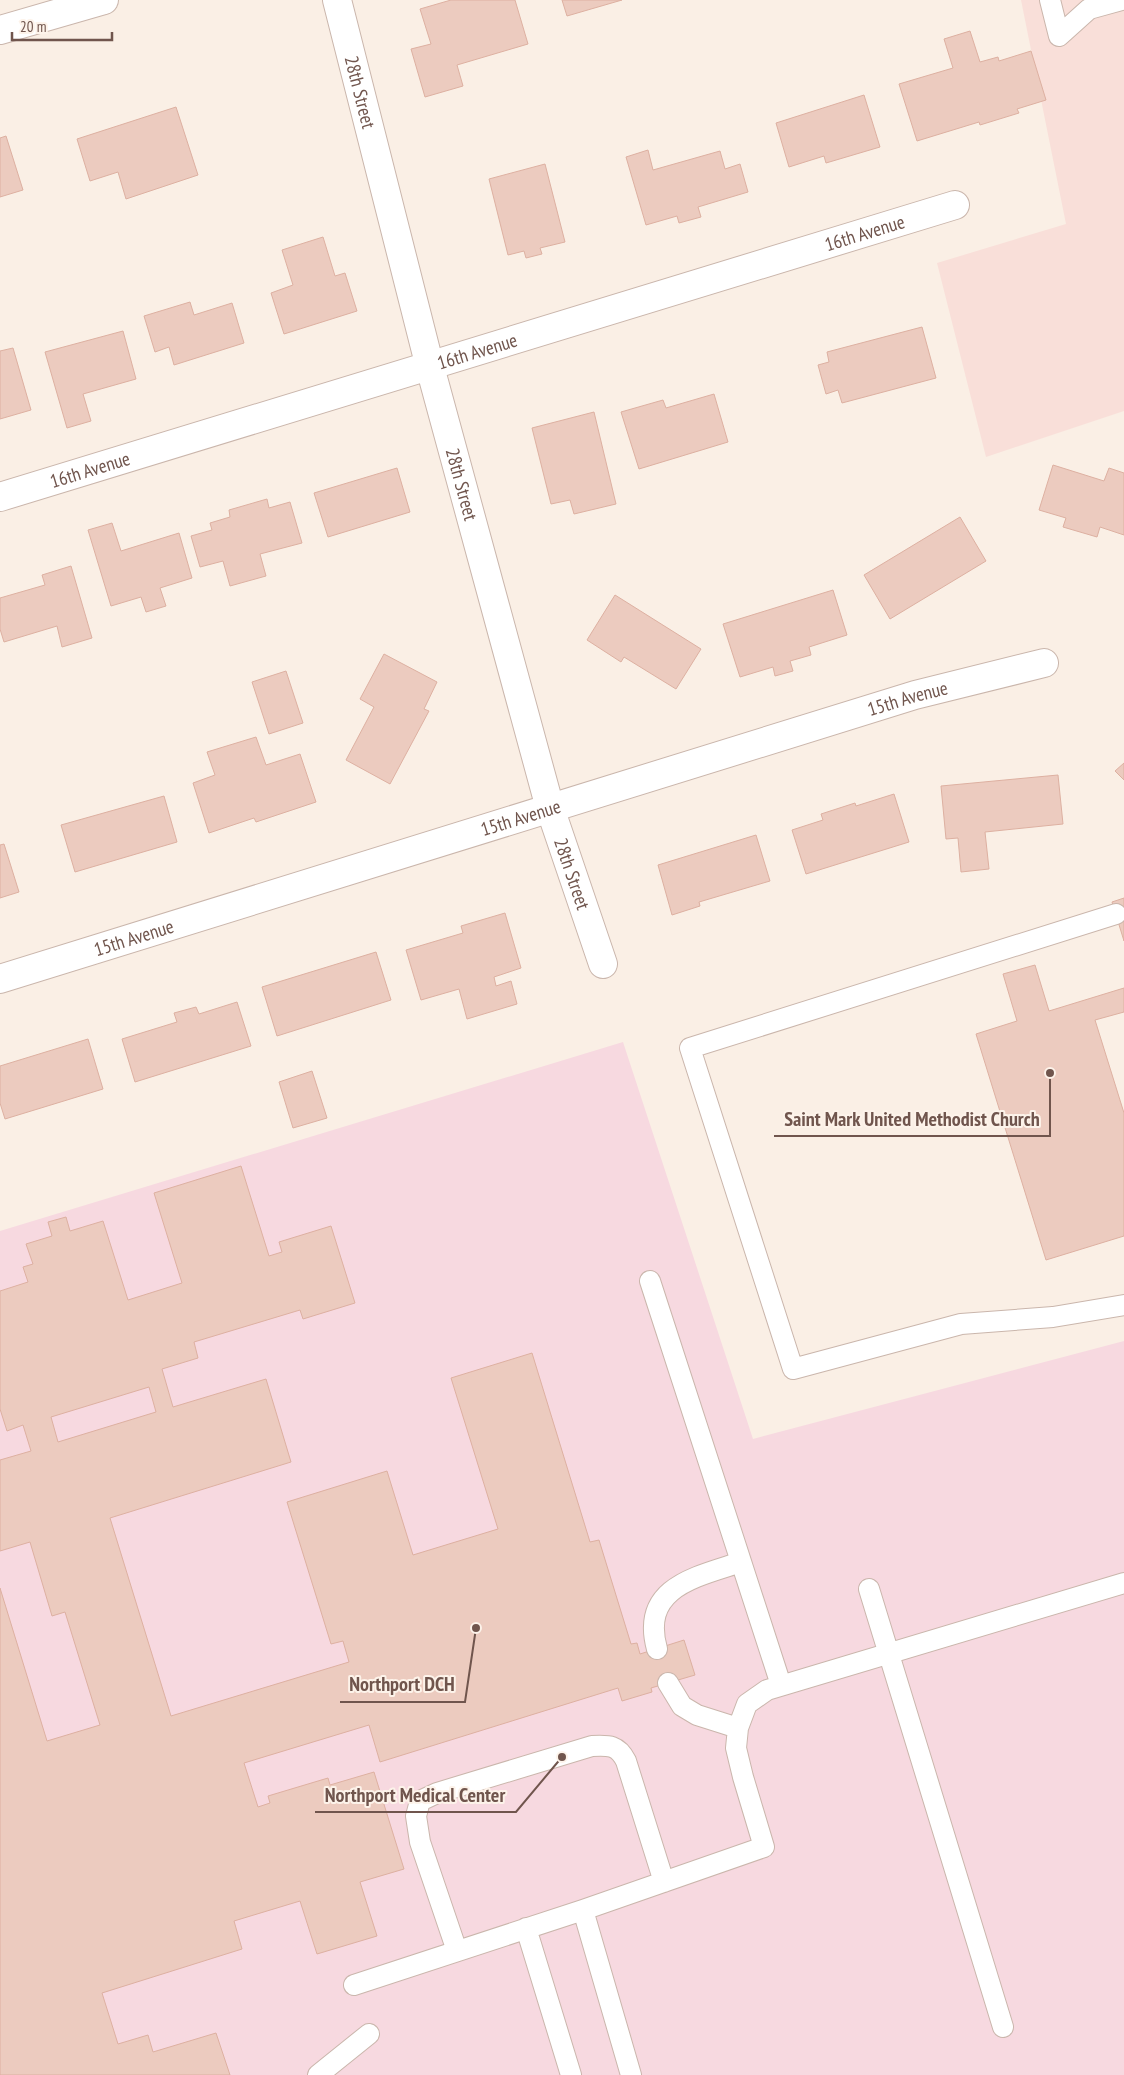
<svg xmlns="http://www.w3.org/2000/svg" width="1124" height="2075" viewBox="0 0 1124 2075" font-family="'PT Sans Narrow',sans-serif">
  <rect width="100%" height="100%" fill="#faefe5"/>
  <path fill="#f9dfd9" d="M1021,0h103v411l-138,46 -49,-194 129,-39z"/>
  <path fill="#f7d9e0" d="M623,1042l130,397 371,-98v734h-1124v-844z"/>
  <path fill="#eccbbf" stroke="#ddb0a1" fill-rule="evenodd" d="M451,0h64l13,44 -71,21 6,21 -38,11 -14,-48 20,-5 -11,-35z
    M562,0h60l-55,16z
    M970,31l10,31 18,-5 1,4 32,-10 15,49 -29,9 2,4 -39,12 -1,-3 -62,19 -18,-57 54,-16 -9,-29z
    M864,95l16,52 -54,16 -2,-7 -35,11 -13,-44z
    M176,107l22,68 -72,24 -8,-27 -28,9 -13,-42z
    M6,136l17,54 -23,7v-59z
    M648,150l5,20 67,-19 5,18 15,-5 8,28 -50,15 3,10 -22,6 -2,-7 -31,9 -20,-68z
    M545,164l20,78 -25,6 2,6 -16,4 -2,-7 -16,4 -19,-76z
    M323,237l12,39 10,-3 12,38 -73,23 -13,-41 22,-8 -11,-35z
    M190,302l4,13 38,-12 12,40 -70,22 -5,-18 -14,5 -11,-36z
    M922,327l14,51 -94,25 -4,-13 -12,4 -8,-29 11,-3 -2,-10z
    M123,331l13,48 -53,15 8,27 -24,7 -22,-76z
    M13,348l18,62 -31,9v-68z
    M714,394l14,48 -89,27 -18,-57 42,-12 3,8z
    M594,412l22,92 -42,10 -4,-14 -19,4 -19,-76z
    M1053,465l51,16 5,-13 15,5v62l-24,-8 -3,10 -34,-10 3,-9 -27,-8z
    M397,468l13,44 -82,25 -14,-44z
    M267,499l2,9 21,-6 12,41 -42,11 6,22 -36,10 -7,-25 -23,6 -9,-31 21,-6 -2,-7 20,-6 -1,-7z
    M960,517l26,44 -96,58 -26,-44z
    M112,523l9,28 58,-18 13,45 -32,10 6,18 -20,6 -5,-15 -30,9 -23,-76z
    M71,566l21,72 -30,9 -5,-21 -53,16 -4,-13v-31l45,-13 -3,-10z
    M833,590l14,45 -38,12 2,8 -21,6 3,10 -18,5 -2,-9 -33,10 -17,-53z
    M615,595l86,54 -25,40 -52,-32 -3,5 -34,-22z
    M384,654l53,28 -13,27 5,2 -39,73 -44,-24 28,-53 -14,-8z
    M286,671l17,52 -34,11 -17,-52z
    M256,737l10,28 34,-11 16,48 -60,20 -2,-4 -45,15 -16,-50 22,-8 -8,-23z
    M1124,763v17l-9,-9z
    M1058,775l5,49 -78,8 4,37 -28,3 -3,-34 -12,1 -5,-53z
    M894,794l15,48 -103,32 -14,-44 31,-10 -2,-6 34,-11 1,3z
    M164,796l13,46 -102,30 -14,-47z
    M756,835l14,46 -71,21 1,4 -28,9 -14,-50z
    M4,844l15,48 -19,6v-53z
    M1124,898v43l-12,-39z
    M505,913l16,55 -27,9 2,9 15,-5 6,23 -50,15 -8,-30 -38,11 -15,-50 57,-17 -2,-7z
    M376,952l15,48 -114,36 -15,-49z
    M1035,965l14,46 75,-23v24l-29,8 29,93v123l-78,24 -70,-226 41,-13 -14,-47z
    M237,1002l14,44 -116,36 -13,-43 55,-17 -3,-9 22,-6 3,7z
    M88,1039l15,50 -98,30 -5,-16v-37z
    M312,1071l15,47 -34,10 -14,-46z
    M241,1166l28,90 13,-4 -3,-10 52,-16 24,77 -52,16 -3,-9 -106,32 4,16 -36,11 11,38 93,-28 25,83 -181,56 61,198 178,-54 -6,-21 -12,3 -44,-142 100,-31 26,84 85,-26 -47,-151 81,-25 58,189 9,-2 32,104 6,-1 3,11 44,-14 11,35 -44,13 1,4 -30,9 -4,-13 -238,74 -11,-37 -125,38 14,44 12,-4 -2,-7 60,-18 2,7 44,-13 30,97 -44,13 17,54 -60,18 -17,-53 -66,20 8,28 -140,44 16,51 30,-9 5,17 63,-19 14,42h-230v-487l47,153 53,-16 -35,-113 -13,4 -22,-74 -30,9v-91l31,-9 -8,-26 -16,6 -7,-22v-118l28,-9 -5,-15 10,-3 -7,-20 26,-8 -4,-14 18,-5 4,14 33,-10 25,79 54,-17 -28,-90zM149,1387l7,25 -98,30 -7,-25z"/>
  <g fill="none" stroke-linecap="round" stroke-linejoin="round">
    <g stroke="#cab6ac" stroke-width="22">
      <path id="lane" d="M1050,0l9,36 30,-27 33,-9
        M1116,914l-426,134 103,321 168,-45 92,-7 71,-12
        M650,1281l131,404
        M869,1589l134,438
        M657,1649c-17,-62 39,-72 84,-87
        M668,1683l14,23 15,9 41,13
        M583,1910l48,165
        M526,1928l45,147
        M457,1951l-37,-109 -4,-26 4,-15 17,-8 155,-47c17,-1 26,-1 34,15l38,121
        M354,1985l229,-75 181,-63 -21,-70 -7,-29 2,-20 9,-24 20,-14 357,-107
        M318,2075l51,-41"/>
    </g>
    <g stroke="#cab6ac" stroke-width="30">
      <g id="street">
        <path id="s1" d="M337,0l93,367 120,441 53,156"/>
        <path d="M0,30l104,-30"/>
        <path id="s2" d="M0,497l955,-292"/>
        <path id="s3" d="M0,979l915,-284 129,-32"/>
      </g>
    </g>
    <use href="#lane" stroke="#fff" stroke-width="20"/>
    <use href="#street" stroke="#fff" stroke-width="28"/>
  </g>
  <g text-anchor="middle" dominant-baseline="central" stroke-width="4" stroke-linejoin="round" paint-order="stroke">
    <g font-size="19" fill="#70554d" stroke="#fdf3ea">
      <text stroke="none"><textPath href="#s1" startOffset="95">28th Street</textPath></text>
      <text stroke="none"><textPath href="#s2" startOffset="904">16th Avenue</textPath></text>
      <text stroke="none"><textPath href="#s2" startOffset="499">16th Avenue</textPath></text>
      <text stroke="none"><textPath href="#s2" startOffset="94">16th Avenue</textPath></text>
      <text stroke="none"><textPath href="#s1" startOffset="500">28th Street</textPath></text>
      <text stroke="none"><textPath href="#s3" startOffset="950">15th Avenue</textPath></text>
      <text stroke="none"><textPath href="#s3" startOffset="545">15th Avenue</textPath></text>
      <text stroke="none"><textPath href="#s1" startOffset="905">28th Street</textPath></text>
      <text stroke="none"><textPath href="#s3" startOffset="140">15th Avenue</textPath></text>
    </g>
  </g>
  <path fill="none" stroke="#70554d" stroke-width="2" d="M1050 1073L1050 1136H774M476 1628L465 1702H340M562 1757L516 1812H315"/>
  <g fill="#70554d" stroke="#fdf3ea" stroke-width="2">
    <circle cx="1050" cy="1073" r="5"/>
    <circle cx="476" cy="1628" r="5"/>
    <circle cx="562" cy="1757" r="5"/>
  </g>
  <g font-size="20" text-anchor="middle" font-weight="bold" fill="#70554d" stroke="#fdf3ea" stroke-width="4" stroke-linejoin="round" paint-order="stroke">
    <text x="912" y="1126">Saint Mark United Methodist Church</text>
    <text x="402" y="1691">Northport DCH</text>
    <text x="415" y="1802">Northport Medical Center</text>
  </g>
  <path d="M12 32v8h100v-8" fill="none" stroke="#70554d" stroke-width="2.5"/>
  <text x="20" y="32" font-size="15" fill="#70554d" stroke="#fdf3ea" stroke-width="4" paint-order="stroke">20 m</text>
</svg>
